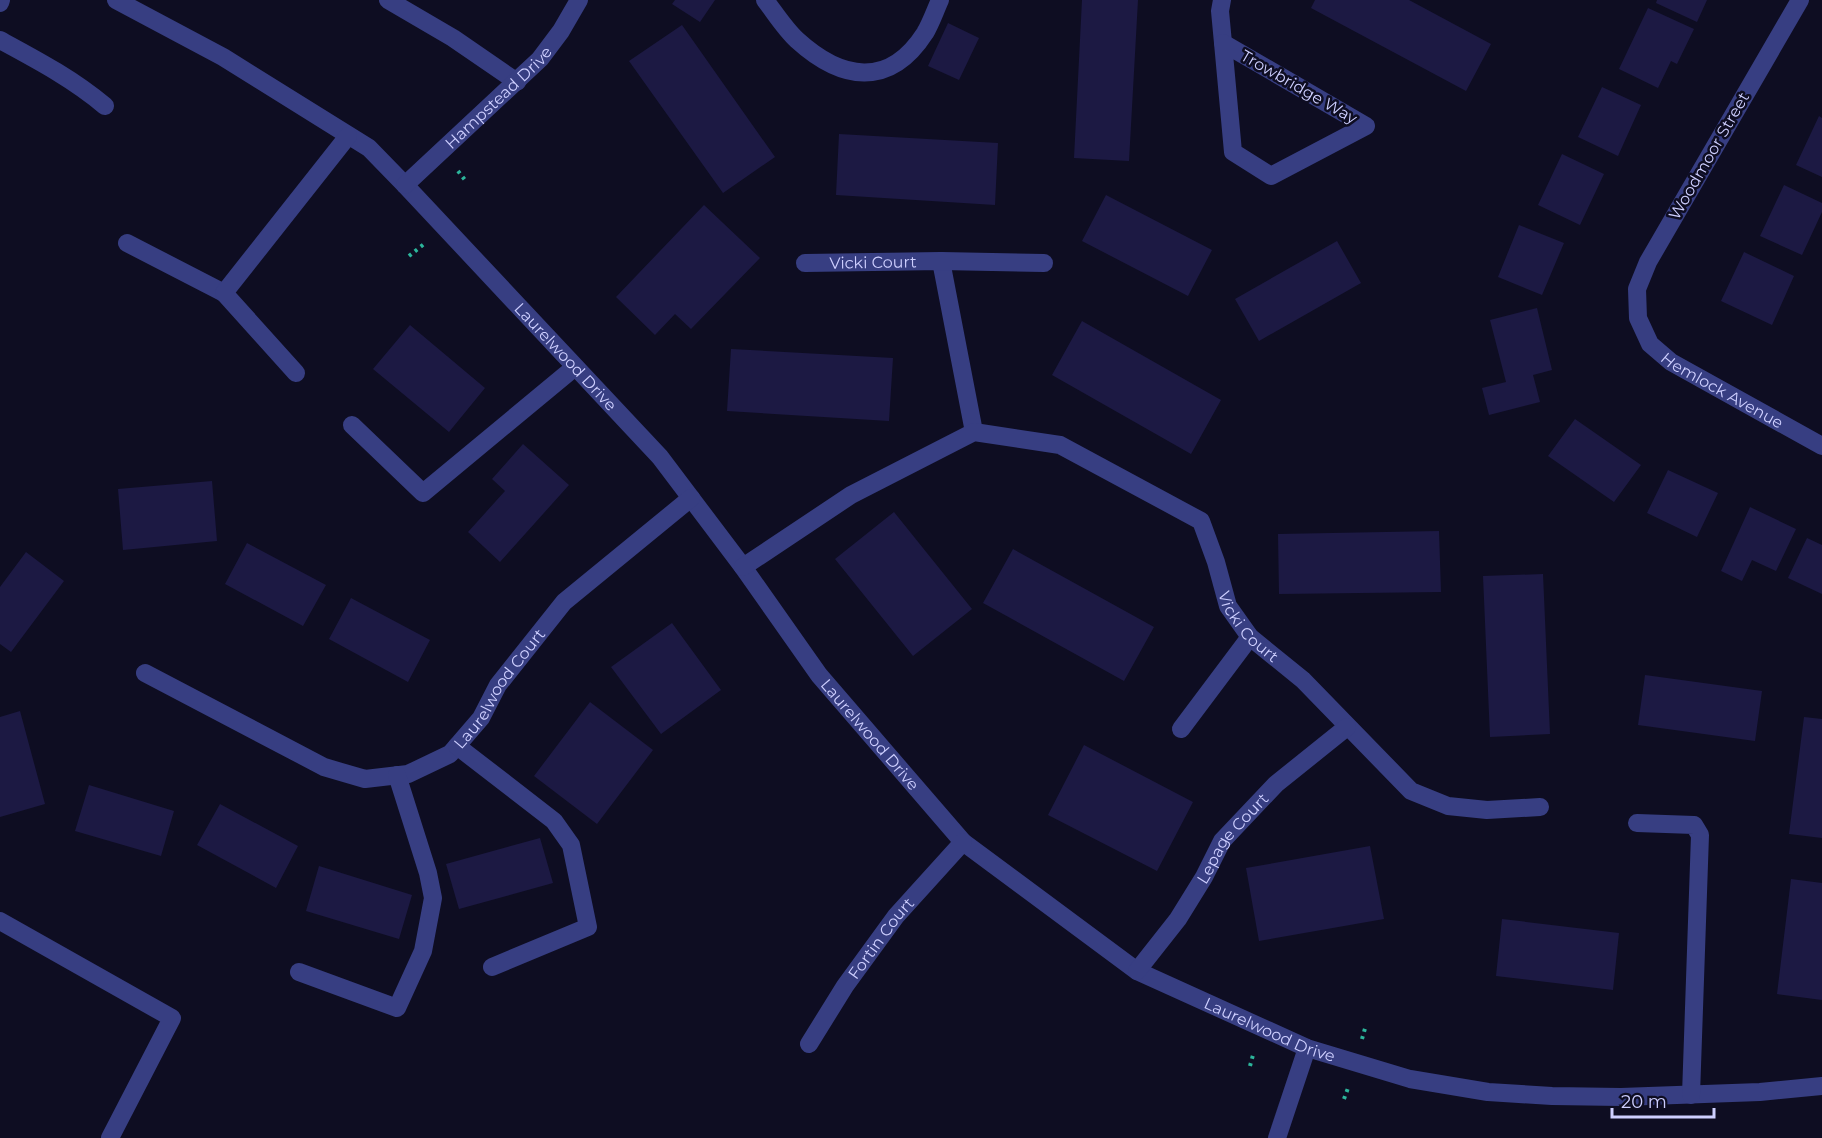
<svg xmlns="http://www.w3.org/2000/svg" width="1822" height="1138" viewBox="0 0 1822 1138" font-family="Montserrat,sans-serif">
  <rect width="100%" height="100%" fill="#0e0d22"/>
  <path fill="#1c1943" d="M675,0h40l-15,22 -28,-18z
    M1082,0h56l-9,161 -55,-3z
    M1315,0h94l82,44 -25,47 -155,-83z
    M1657,0h50l-10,22 -41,-19z
    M1648,8l46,21 -17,35 -6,-3 -13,27 -39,-19z
    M948,23l31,15 -20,42 -31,-14z
    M682,25l93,132 -52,36 -94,-132z
    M1602,87l39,18 -23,51 -40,-19z
    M1819,116l3,2v59l-26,-12z
    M839,134l159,9 -3,62 -159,-10z
    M1562,154l42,20 -24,51 -42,-20z
    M1784,185l38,18v9l-20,43 -42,-19z
    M1106,195l106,55 -24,46 -106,-55z
    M704,205l56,53 -69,71 -16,-15 -20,21 -39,-38z
    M1519,225l45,18 -22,52 -44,-18z
    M1337,241l24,42 -102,58 -24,-42z
    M1744,252l50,24 -22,49 -51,-24z
    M1537,308l15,62 -19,5 7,27 -51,13 -7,-27 24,-6 -16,-62z
    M1082,321l139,79 -30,54 -139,-79z
    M410,325l75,63 -36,44 -76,-63z
    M731,349l162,9 -4,63 -162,-10z
    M1575,419l66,46 -27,37 -66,-46z
    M523,444l46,41 -69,77 -32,-30 37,-41 -13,-12z
    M1668,470l50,23 -21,44 -50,-24z
    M212,481l5,60 -94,9 -5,-61z
    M1750,507l46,22 -20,42 -24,-11 -10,21 -21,-10z
    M894,512l78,97 -59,47 -78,-97z
    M1439,531l2,61 -162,2 -1,-60z
    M1807,538l15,7v49l-34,-16z
    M247,543l79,42 -23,41 -78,-42z
    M1013,549l141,78 -30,54 -141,-78z
    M26,552l38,29 -53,71 -11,-8v-57z
    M1543,574l7,160 -60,3 -7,-161z
    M351,598l79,42 -22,42 -79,-43z
    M672,623l49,67 -60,44 -50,-67z
    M1645,675l117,16 -7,50 -117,-16z
    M590,702l63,48 -56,74 -63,-48z
    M20,711l25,93 -45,13v-100z
    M1804,717l18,2v119l-33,-4z
    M1084,745l109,57 -36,69 -109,-56z
    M89,785l85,26 -13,45 -86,-25z
    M220,804l78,42 -22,42 -79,-43z
    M540,838l13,45 -94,26 -13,-45z
    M1370,846l14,73 -125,22 -13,-73z
    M319,866l93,29 -13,44 -93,-28z
    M1791,879l31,4v117l-45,-6z
    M1502,919l117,14 -6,57 -117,-14z"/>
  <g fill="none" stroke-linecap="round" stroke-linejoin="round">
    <path stroke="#2cb59b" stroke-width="4" stroke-dasharray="3 4.5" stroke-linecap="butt" d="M458,171l7,9
      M409,256l15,-12
      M1362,1039l4,-14
      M1250,1066l3,-11
      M1344,1099l4,-11"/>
    <g stroke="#373e82" stroke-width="18">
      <path id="s1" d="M116,0l107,57 146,91 36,37 255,272 83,110 76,108 144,167 174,129 170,77 103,31 78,13 64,4 69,1 139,-5 62,-6"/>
      <path d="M388,0l65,38 64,44"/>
      <path d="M765,0c10,13 20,29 32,40 44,40 92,49 128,-7 6,-10 10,-22 15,-33"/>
      <path d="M1222,0l-2,11 3,32"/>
      <path id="s2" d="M1800,0l-152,262 -11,27 1,29 12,26 21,18 151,84"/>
      <path d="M0,3l1,-3"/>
      <path d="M0,40c37,20 73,39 105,66"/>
      <path d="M1223,43l143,83 -95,50 -38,-24z"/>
      <path id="s3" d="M405,185l135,-126 21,-28 18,-31"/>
      <path d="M127,243l97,50"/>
      <path d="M941,261l33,171"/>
      <path id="s4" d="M805,263l136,-2 103,2"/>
      <path d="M296,373l-72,-80 124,-157"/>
      <path d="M352,425l71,68 152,-126"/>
      <path id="s5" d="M743,567l108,-72 123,-63 86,13 141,76 15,41 12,44 22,31 53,43 108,111 37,15 39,4 53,-3"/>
      <path id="s6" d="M145,673l179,94 41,12 43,-5 42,-20 31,-36 17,-33 66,-83 127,-104"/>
      <path d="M1181,729l69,-92"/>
      <path d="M457,746l97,75 17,24 17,82 -96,40"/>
      <path d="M1637,823l57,2 6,10 -9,260"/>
      <path d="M0,921l172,97 -62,120"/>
      <path id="s7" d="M1137,971l41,-52 26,-42 18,-36 54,-57 71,-57"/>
      <path d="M299,972l98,36 26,-57 10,-53 -5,-25 -31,-98"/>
      <path id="s8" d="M809,1044l36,-58 51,-70 67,-74"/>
      <path d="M1277,1138l30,-90"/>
    </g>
  </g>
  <g text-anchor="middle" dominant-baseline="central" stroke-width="5" stroke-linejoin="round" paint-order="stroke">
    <g font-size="16" fill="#cecfff" stroke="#0e0d22">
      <text transform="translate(1299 87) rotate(30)">Trowbridge Way</text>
      <text stroke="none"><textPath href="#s3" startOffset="128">Hampstead Drive</textPath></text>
      <text transform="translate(1709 156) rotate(-60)">Woodmoor Street</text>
      <text stroke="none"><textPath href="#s4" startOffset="68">Vicki Court</textPath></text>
      <text stroke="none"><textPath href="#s1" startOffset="580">Laurelwood Drive</textPath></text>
      <text stroke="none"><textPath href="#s2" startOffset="476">Hemlock Avenue</textPath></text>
      <text stroke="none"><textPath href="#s5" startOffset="633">Vicki Court</textPath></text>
      <text stroke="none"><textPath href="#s6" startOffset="417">Laurelwood Court</textPath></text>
      <text stroke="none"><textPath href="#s1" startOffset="1066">Laurelwood Drive</textPath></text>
      <text stroke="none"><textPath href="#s7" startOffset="164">Lepage Court</textPath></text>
      <text stroke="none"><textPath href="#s8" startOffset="128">Fortin Court</textPath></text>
      <text stroke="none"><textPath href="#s1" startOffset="1570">Laurelwood Drive</textPath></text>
    </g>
  </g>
  <path d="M1612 1108v9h102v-9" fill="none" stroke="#cecfff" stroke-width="3"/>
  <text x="1621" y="1108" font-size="18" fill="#cecfff" stroke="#0e0d22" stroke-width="4.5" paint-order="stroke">20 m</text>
</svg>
